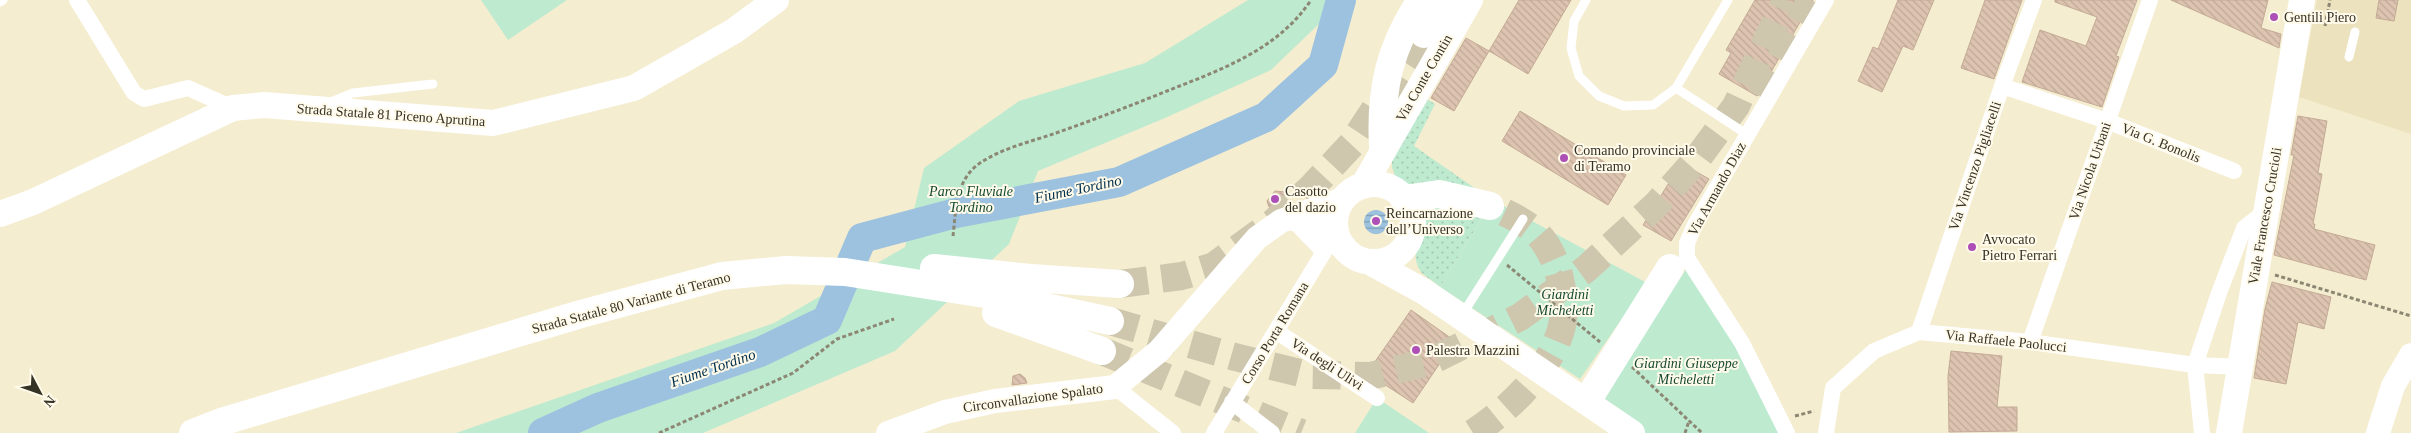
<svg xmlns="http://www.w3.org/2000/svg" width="2411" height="433" viewBox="0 0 2411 433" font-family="'Times New Roman',serif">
  <defs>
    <pattern id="grass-dots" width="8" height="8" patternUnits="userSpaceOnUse" patternTransform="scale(1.25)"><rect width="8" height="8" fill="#beead0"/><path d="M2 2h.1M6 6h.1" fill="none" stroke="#a4c9b2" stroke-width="1.8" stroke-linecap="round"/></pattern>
    <pattern id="water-rules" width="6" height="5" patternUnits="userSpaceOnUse" patternTransform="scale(1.25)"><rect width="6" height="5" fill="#9cc2df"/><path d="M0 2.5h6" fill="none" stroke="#809eb5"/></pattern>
    <pattern id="building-back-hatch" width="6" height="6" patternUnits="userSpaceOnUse" patternTransform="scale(1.25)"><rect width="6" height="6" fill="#ddc4b0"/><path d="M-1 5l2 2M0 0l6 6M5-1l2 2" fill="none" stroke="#bea997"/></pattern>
  </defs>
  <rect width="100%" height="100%" fill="#f5edd0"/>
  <path fill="#ece2be" d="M2317,0h94v134l-112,-37z"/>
  <path fill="url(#grass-dots)" d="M1425,98l10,6 -21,42 75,52 -78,-10 -15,-9 -4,-12v-12z
    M1444,207l40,8 -44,72c-5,-5 -14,-10 -19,-15 -14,-20 4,-41 -2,-62z"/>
  <path fill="#beead0" d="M481,0h86l-59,40z
    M1248,0h83l-9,21 -51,49 -106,48 -127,53 -29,73 -114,107 -192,82h-247l318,-110 131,-76 19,-79 95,-67 126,-38z
    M1489,198l158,85 -67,96 -140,-92 44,-72z
    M1691,263l96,170h-155l-45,-32z
    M1377,398l52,35h-74z"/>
  <path fill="url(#water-rules)" d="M1364 222a12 12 0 1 1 24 0a12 12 0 1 1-24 0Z"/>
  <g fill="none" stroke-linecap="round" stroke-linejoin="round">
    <path stroke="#9cc2df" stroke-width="30" d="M543,433l55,-25 162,-56 67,-32 35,-82 94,-25 163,-31 147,-65 57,-52 18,-65"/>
  </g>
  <path fill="url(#building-back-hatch)" stroke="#c3aa97" d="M1519,0h52l-43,74 -39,-23z
    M1755,0h58l-56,96 -38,-22 12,-21 -5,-3z
    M1898,0h36l-21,50 -10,-4 -21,46 -24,-11 15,-34 5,2z
    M1985,0h37l-28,79 -33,-11z
    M2055,0h82l-21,56 3,1 -17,50 -80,-25 18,-52 46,16 11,-29 -42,-15z
    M2171,0h97l-7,28 20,6 -2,14z
    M2379,0h19l-4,21 -18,-3z
    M1466,38l23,13 -35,60 -23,-13z
    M1520,111l106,64 -18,30 -106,-64z
    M2298,116l29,5 -9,52 4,1 -9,50h2l-1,5 61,16 -9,35 -92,-25 20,-100h-3z
    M1681,163l28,16 -38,62 -28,-16z
    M1275,191l10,1 -2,9 -9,7 -5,-1 -2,-6z
    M2272,282l59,15 -7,32 -26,-7 -12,62 -32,-6 11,-69z
    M1411,310l44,31 -42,62 -46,-30z
    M1951,351l51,5 -5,51h20v24l-68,1 -1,-56z
    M1020,374l5,4 2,5 -15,2 1,-9z"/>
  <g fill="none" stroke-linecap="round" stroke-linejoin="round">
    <path stroke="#cec7ae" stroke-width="28" stroke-dasharray="28 14" stroke-linecap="butt" d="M1761,97l50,-97
      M1120,284l62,-8 32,-10 60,-44 37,-34 41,-44 72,-110
      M1110,321l125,36 73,18 62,1 59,-14 91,-45 66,-48 70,-64 41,-46 39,-53 50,-106
      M1102,351l199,82
      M1473,433c35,-22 84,-69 90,-113 2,-14 0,-28 -3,-41 -3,-17 -15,-41 -29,-51 -13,-10 -27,-16 -41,-22"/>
    <path stroke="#8c8773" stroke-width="3" stroke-dasharray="4 2.5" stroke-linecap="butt" d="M2325,26l5,-26
      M953,236c3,-25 2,-52 23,-70 22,-17 54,-24 80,-33 37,-13 74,-27 111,-42 53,-21 111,-41 144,-91
      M1507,265l93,77
      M2275,275l136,41
      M1632,367l70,66
      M1795,416l19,-5
      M659,433l134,-60 44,-34 57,-20
      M1685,433l4,-12"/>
    <path stroke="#fff" stroke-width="9" d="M1586,0l-12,21 -3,27 8,28 20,20 25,10 29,-1 23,-17 52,-88
      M0,2l3,-2
      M2349,57l6,-25
      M1676,88l72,47
      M331,102l22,-9 80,-9
      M1462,315l61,-96"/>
    <path stroke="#fff" stroke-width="16" d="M77,0l57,93 10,6 44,-11 45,20
      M2002,86l105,35 127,50
      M1294,221l30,31
      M1276,331l101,67
      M1919,332l83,-246 32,-86
      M2030,342l120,-342
      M1115,387l58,46
      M1232,402l40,31
      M1214,433l122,-201
      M1787,433l-45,-90 -55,-85v-15l8,-18 131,-225
      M1826,433l7,-45 41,-37 45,-19 111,10 165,23 46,2
      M2202,433l-7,-68 24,-72 25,-65 23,-18"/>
    <path stroke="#fff" stroke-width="24" d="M1291,218l45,14
      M888,433l57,-21 50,-11 120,-14 44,-36 98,-113 24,-17 62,-22
      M2378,433l15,-47 18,-31"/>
    <path stroke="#fff" stroke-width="26" d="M1335 223a39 39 0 1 1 78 0a39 39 0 1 1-78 0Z
      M1363,186l107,-186
      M0,214l33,-12 200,-94 31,-3 229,18 141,-35 100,-57 42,-31
      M1370,262l53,29 209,142
      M2229,433l73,-433"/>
    <path stroke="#fff" stroke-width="28" d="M1424,34l20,-34
      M1383,147c-3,-57 6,-99 38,-147
      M1404,199l35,-5 51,12
      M934,268l97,10 89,6
      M996,313l106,38
      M1587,401l83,-133
      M193,433l28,-11 360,-108 141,-38 64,-6 59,2 146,23 119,26"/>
  </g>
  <g fill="#ae4fb7" stroke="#fffae9" stroke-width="2">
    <circle cx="2274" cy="17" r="5"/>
    <circle cx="1564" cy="158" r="5"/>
    <circle cx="1275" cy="199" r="5"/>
    <circle cx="1376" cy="221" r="5"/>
    <circle cx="1972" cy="247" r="5"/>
    <circle cx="1416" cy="350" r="5"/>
  </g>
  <g text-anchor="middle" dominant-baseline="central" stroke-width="4" stroke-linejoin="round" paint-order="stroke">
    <g font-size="14" fill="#343125" stroke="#fffae9" text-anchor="start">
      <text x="2284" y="17">Gentili Piero</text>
      <text x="1574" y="150">Comando provinciale<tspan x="1574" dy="16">di Teramo</tspan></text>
      <text x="1285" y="191">Casotto<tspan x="1285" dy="16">del dazio</tspan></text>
      <text x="1386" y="213">Reincarnazione<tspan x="1386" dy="16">dell’Universo</tspan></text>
      <text x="1982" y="239">Avvocato<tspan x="1982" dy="16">Pietro Ferrari</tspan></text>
      <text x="1426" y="350">Palestra Mazzini</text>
    </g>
    <g font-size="14" fill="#343125" stroke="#fffae9">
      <text transform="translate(1424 78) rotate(-60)">Via Conte Contin</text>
      <text transform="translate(391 115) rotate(4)">Strada Statale 81 Piceno Aprutina</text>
      <text transform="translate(2161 143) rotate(22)">Via G. Bonolis</text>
      <text transform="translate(1975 166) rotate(-71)">Via Vincenzo Pigliacelli</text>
      <text transform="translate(2090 171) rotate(-71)">Via Nicola Urbani</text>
      <text transform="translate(1717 189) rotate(-61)">Via Armando Diaz</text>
      <text transform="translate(2265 216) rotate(-80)">Viale Francesco Crucioli</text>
      <text transform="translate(631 303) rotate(-15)">Strada Statale 80 Variante di Teramo</text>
      <text transform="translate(1275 333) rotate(-59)">Corso Porta Romana</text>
      <text transform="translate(2006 341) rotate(6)">Via Raffaele Paolucci</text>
      <text transform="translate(1327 364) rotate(33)">Via degli Ulivi</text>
      <text transform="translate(1033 398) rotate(-8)">Circonvallazione Spalato</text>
    </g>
    <g font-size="14" font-style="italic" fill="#144931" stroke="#fffae9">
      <text x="971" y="191">Parco Fluviale<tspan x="971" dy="16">Tordino</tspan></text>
      <text x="1565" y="294">Giardini<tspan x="1565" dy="16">Micheletti</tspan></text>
      <text x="1686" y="363">Giardini Giuseppe<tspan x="1686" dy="16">Micheletti</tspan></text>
    </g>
    <g font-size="15" font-style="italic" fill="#002f4c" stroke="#fffae9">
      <text transform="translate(1078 189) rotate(-12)">Fiume Tordino</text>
      <text transform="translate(713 368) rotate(-19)">Fiume Tordino</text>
    </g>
  </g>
  <g transform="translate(40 393) rotate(131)" stroke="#fffae9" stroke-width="4" paint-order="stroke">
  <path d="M0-4L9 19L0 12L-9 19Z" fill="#343125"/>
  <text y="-8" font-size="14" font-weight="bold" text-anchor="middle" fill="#343125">N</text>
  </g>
</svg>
